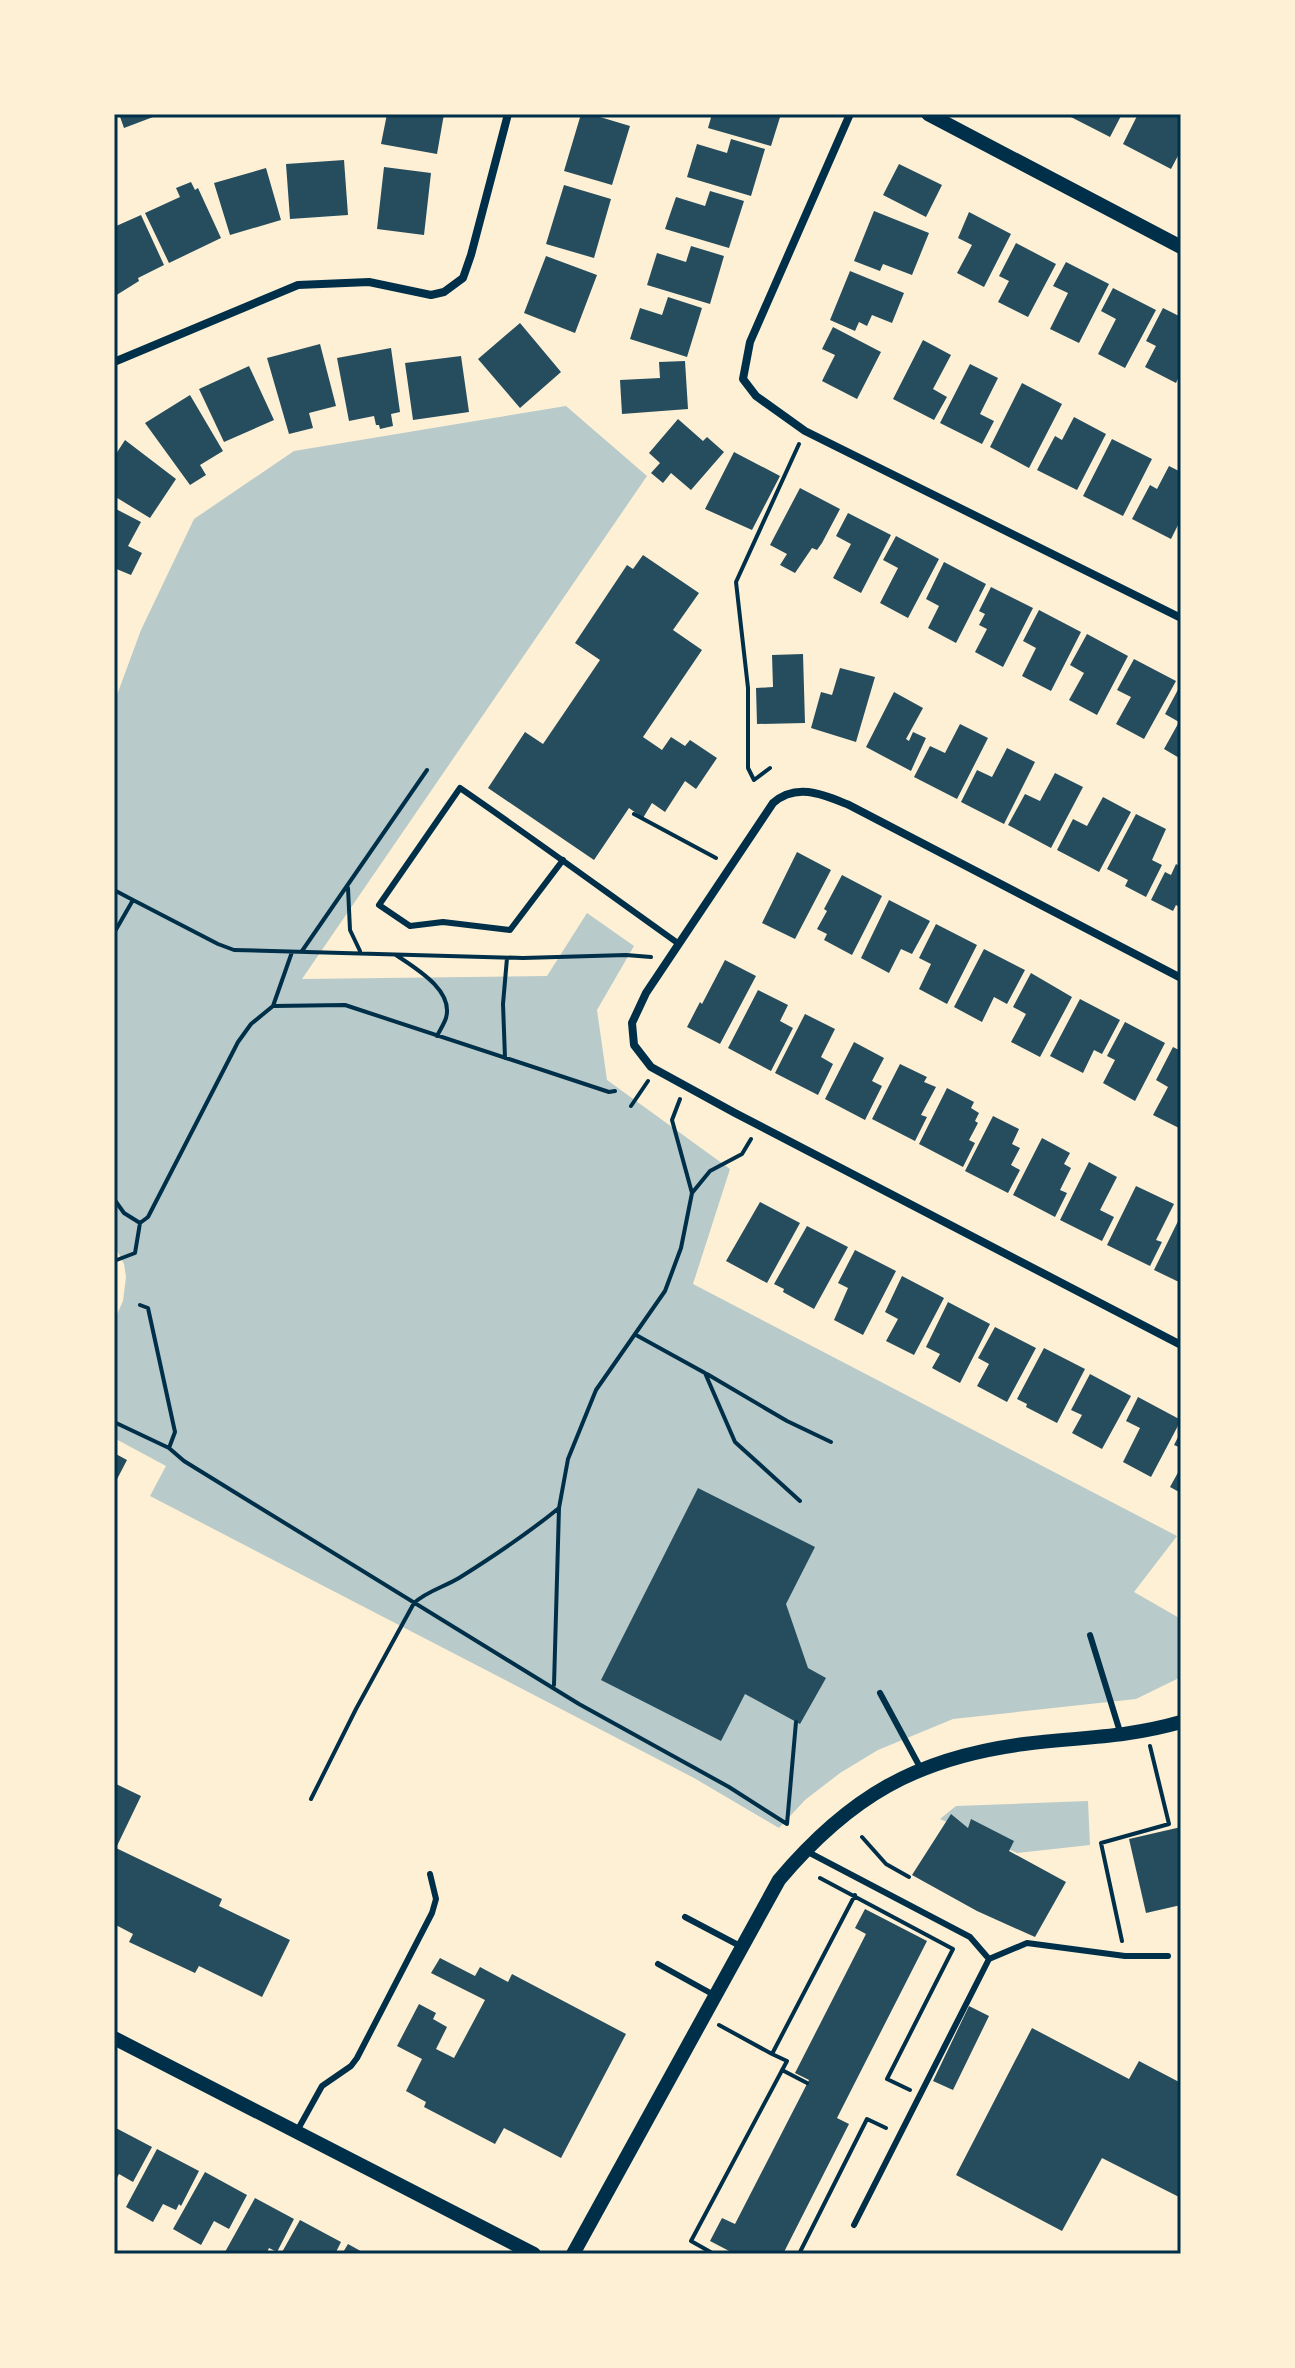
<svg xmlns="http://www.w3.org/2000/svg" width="1295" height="2368" viewBox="0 0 1295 2368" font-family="Jost,sans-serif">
  <rect width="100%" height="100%" fill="#fdf0d5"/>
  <path fill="#b9caca" d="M566,406l81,70 -345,503 245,-3 40,-63 47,33 -37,64 10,70 123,89 -37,115 484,252 -43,56 47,27v58l-45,22 -183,20 -75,31 -38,23 -35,27 -26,28 -85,-50 -544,-282 16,-30 -52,-28v-117l9,-20 3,-24 -2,-13 -10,-19v-542l27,-73 53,-111 100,-68z
    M1088,1801l2,44 -73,8 -77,-34 16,-13z"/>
  <path fill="#264d5e" d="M119,114h42l-37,14z
    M387,114h57l-7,40 -56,-10z
    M581,114h9l40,12 -18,59 -48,-14z
    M712,114h69l-10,32 -63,-18z
    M1065,114h57l-12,23z
    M1138,114h43v36l-10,19 -48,-25z
    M731,139l34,10 -14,47 -64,-19 10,-33 30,9z
    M344,160l4,55 -58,4 -4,-55z
    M899,164l43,21 -16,32 -43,-22z
    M384,167l47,6 -7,62 -47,-6z
    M266,168l15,52 -51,15 -16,-52z
    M191,182l4,8 3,-2 23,50 -52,25 -24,-50 35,-16 -4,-9z
    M564,185l47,14 -17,59 -48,-14z
    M710,191l34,10 -15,47 -64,-19 11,-32 29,9z
    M874,211l55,22 -17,42 -29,-11 -3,7 -26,-10z
    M969,212l42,22 -27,53 -27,-14 15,-28 -14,-7z
    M141,215l23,50 -26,13 1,3 -24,15 -1,-69z
    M1016,243l40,21 -28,53 -30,-15 11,-21 -10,-5z
    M691,246l33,10 -14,48 -63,-19 10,-32 29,9z
    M546,256l51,19 -22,58 -51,-20z
    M1066,262l43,22 -30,59 -29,-14 18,-36 -15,-7z
    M850,271l54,22 -12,30 -20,-8 -5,11 -8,-4 -4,9 -25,-11z
    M1113,288l43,22 -31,58 -27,-14 18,-35 -15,-8z
    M668,297l34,11 -15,49 -57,-18 10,-31 22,7z
    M1163,308l18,9v55l-5,11 -31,-16 11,-21 -10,-5z
    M520,323l41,49 -41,36 -42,-49z
    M833,327l48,25 -24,47 -35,-18 13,-26 -13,-6z
    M923,340l28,15 -18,34 14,8 -13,23 -41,-21z
    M320,344l16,62 -27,7 4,15 -24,6 -22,-76z
    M391,348l9,64 -9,2 2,12 -13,3 -1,-4h-3l-2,-9 -25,5 -12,-63z
    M461,356l8,56 -56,8 -8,-57z
    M685,361l3,48 -66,5 -2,-34 40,-2 -1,-16z
    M970,364l28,14 -18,36 14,7 -12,23 -42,-21z
    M249,366l25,54 -50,22 -25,-53z
    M1022,383l40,21 -33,64 -39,-21z
    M190,395l33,56 -23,14 6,10 -16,10 -45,-62z
    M1074,417l32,17 -29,56 -40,-20 18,-34 7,4z
    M678,419l25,22 4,-4 17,15 -33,38 -20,-17 -8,10 -12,-10 9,-10 -11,-10z
    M1112,439l40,20 -29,57 -40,-20z
    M125,440l51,39 -26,39 -36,-22v-39z
    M734,452l46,24 -28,54 -47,-21z
    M1169,466l12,6v47l-10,20 -39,-20 18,-34 7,4z
    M800,488l40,21 -18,34 -5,7 -5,-2 -17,25 -15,-8 7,-11 -17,-9z
    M114,508l27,14 -13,24 14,7 -11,22 -17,-7z
    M848,513l43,22 -30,58 -28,-15 18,-34 -15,-8z
    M896,536l43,23 -31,59 -28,-15 18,-35 -15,-8z
    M643,555l56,38 -26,37 29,20 -59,87 19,13 9,-13 14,9 5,-6 27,18 -21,31 -11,-8 -20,31 -13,-9 -9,15 -14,-10 -35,52 -106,-72 37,-56 18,12 57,-84 -25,-17 52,-78 6,4z
    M944,562l42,22 -30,59 -28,-15 11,-22 -13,-7z
    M991,587l42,21 -30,59 -28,-15 12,-23 -8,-4 6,-11 -6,-3z
    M1039,610l42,22 -30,59 -29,-15 14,-28 -13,-7z
    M1087,634l41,22 -31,59 -28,-15 15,-27 -14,-8z
    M803,654l2,69 -48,1 -1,-36 17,-1 -1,-32z
    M1134,659l42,22 -32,58 -28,-15 15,-27 -14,-7z
    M840,668l35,9 -19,65 -45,-14 10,-36 11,3z
    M1181,684v75l-17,-10 15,-27 -14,-8z
    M894,692l29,16 -17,31 3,2 4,-9 13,6 -15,33 -45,-24z
    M960,724l28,14 -31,61 -43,-22 16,-31 15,7z
    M1007,748l28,14 -31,62 -43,-22 16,-32 15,7z
    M1055,773l28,14 -32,61 -43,-23 17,-31 15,7z
    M1103,797l28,15 -32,60 -42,-22 16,-31 14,7z
    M1136,814l30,15 -14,31 10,5 -16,32 -21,-11 3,-6 -21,-11z
    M797,852l34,18 -36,69 -33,-16z
    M1176,864l5,3v41l-5,-3 -3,6 -22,-11 14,-28 6,3z
    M842,875l40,21 -30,59 -28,-15 3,-6 -10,-5 10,-18 -3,-2z
    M889,900l41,21 -18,33 -11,-5 -12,24 -28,-15z
    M936,924l41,21 -30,59 -28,-15 12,-25 -12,-6z
    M984,949l41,21 -18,34 -13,-7 -12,25 -28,-15z
    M725,960l31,16 -36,68 -33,-17 13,-25 2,2z
    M1031,973l41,24 -32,60 -29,-15 15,-28 -13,-7z
    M758,990l30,15 -8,16 13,7 -22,43 -43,-23z
    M1080,999l40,21 -18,34 -8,-4 -11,23 -33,-17z
    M805,1014l30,15 -14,28 12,7 -15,31 -43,-22z
    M1125,1022l40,21 -30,58 -32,-18 12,-23 -8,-4z
    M854,1042l30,16 -12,23 10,5 -17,34 -40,-21z
    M1173,1047l8,4v78l-28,-14 15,-28 -12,-7z
    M900,1064l27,13 -3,5 12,5 -15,28 6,2 -12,24 -43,-22z
    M947,1088l27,14 -3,6 8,5 -4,8 3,2 -9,17 6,3 -12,24 -44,-23z
    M993,1116l26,13 -7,15 8,4 -9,17 9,5 -12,23 -43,-22z
    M1042,1138l28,15 -6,11 7,4 -11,22 7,3 -12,24 -42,-22z
    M1089,1162l28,15 -17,33 14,7 -12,24 -42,-21z
    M1136,1186l38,18 -18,36 6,2 -12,24 -43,-21z
    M760,1202l40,21 -33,60 -41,-22z
    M1181,1215v68l-27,-13z
    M807,1226l41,21 -34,62 -31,-17 1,-3 -10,-5z
    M855,1250l41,21 -33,64 -29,-15 14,-32 -10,-5z
    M902,1276l42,22 -30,57 -28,-14 12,-22 -13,-7z
    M948,1302l42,22 -30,59 -28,-15 8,-14 -14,-7z
    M995,1327l41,21 -29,54 -30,-16 12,-22 -11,-6z
    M1044,1348l41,21 -28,54 -31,-16 1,-3 -10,-5z
    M1090,1374l41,22 -29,53 -30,-16 10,-18 -11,-5z
    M1138,1397l43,23 -30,57 -28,-15 17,-34 -14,-7z
    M1181,1431v17l-7,-3z
    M114,1453l13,7 -13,25z
    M1181,1467v26l-11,-6z
    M698,1488l117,59 -29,57 22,64 18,10 -26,46 -55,-30 -24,47 -120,-61z
    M114,1783l27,13 -25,52 106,51 -3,7 71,34 -28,57 -63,-31 -4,7 -66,-31 4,-8 -19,-10z
    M951,1814l17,14 3,-9 43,22 -5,10 57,31 -31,55 -58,-26 -65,-36z
    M1181,1827v78l-35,8 -17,-74z
    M865,1909l62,32 -90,177 12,6 -66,130h-48l-25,-13 12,-23 13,6 74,-144 -14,-7 71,-139 -11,-6z
    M440,1958l35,18 5,-9 28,15 4,-8 114,60 -65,124 -57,-30 -9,16 -71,-37 2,-5 -20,-11 16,-32 -25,-13 22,-42 17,9 -3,6 14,8 -11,22 18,9 31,-58 -54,-27z
    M969,2006l20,10 -36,74 -20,-9z
    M1032,2028l97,51 10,-18 42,22v115l-79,-40 -40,73 -106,-56z
    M114,2127l38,20 -19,35 -14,-8 -5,9z
    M157,2149l42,22 -18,35 -2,-2 -3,6 -13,-6 -10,18 -27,-15z
    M205,2172l42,23 -18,34 -15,-8 -13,24 -28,-16z
    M255,2198l39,21 -17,33 -8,-4 -3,6h-38l-3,-2z
    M300,2220l41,22 -6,12h-54z
    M348,2244l18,10h-24z"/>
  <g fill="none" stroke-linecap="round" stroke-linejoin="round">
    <path stroke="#003049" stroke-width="4" d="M770,768l-16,12 -6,-12v-80l-12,-106 63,-138
      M634,814l82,44
      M348,888l2,42 10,21
      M114,890l19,10 -19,33
      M133,900l85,44 16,6 289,8 103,-3 25,2
      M302,951l125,-181
      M396,955c19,13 58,35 50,63 -2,6 -6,12 -9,18
      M273,1006l72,-1 264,87 6,-1
      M505,1058l-2,-54 4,-46
      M631,1106l17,-25
      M692,1193l18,-22 32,-17 9,-15
      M114,1199l10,14 16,10 8,-6 90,-175 13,-18 22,-18 19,-54
      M114,1261l21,-8 5,-30
      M140,1305l8,3 27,124 -6,16
      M636,1335l69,38 30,69 65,59
      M707,1374l80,47 44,21
      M114,1422l55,26 15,13 395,243 150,83 58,37 9,-102
      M554,1685l5,-177
      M311,1799l45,-90 58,-106c13,-12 30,-16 45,-25 35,-22 68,-44 100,-70l9,-49 28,-69 69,-99 16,-43 11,-55 -20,-73 8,-21
      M862,1837l24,27 23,13
      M820,1878l133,71 -66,130 23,11
      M1122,1941l-21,-98 68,-19 -19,-78
      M719,2025l53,29 83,-159
      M782,2070l25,13
      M714,2254l-23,-13 96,-180 -15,-7
      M799,2254l68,-135 19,9"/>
    <path stroke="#003049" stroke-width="6" d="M563,860l-53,70 -67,-8 -33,4 -31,-21 81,-117c74,51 146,104 219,156
      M1090,1635l31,100
      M880,1693l41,76
      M808,1852l162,85 19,22 -135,266
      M685,1917l57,30
      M989,1959l38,-16 98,13h43
      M658,1964l56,31
      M297,2131l25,-45 29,-20 6,-8 75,-145 4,-14 -6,-25"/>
    <path stroke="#003049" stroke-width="8" d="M850,114l-100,228 -7,37 13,17 49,35 376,187
      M114,362l184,-77 71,-3 62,13 13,-3 19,-14 8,-23 37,-141
      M1181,978l-332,-173c-25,-10 -52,-23 -76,-2l-127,190 -14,30 2,22 17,22 84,46 446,232"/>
    <path stroke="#003049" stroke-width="14" d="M928,114l253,133
      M114,2038l420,216
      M573,2254l206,-374c70,-83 137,-122 245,-136 56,-7 101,-6 157,-22"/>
  </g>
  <rect width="1295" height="2368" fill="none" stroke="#fdf0d5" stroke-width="232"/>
  <rect x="116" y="116" width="1063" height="2136" fill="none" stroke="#003049" stroke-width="3"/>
</svg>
